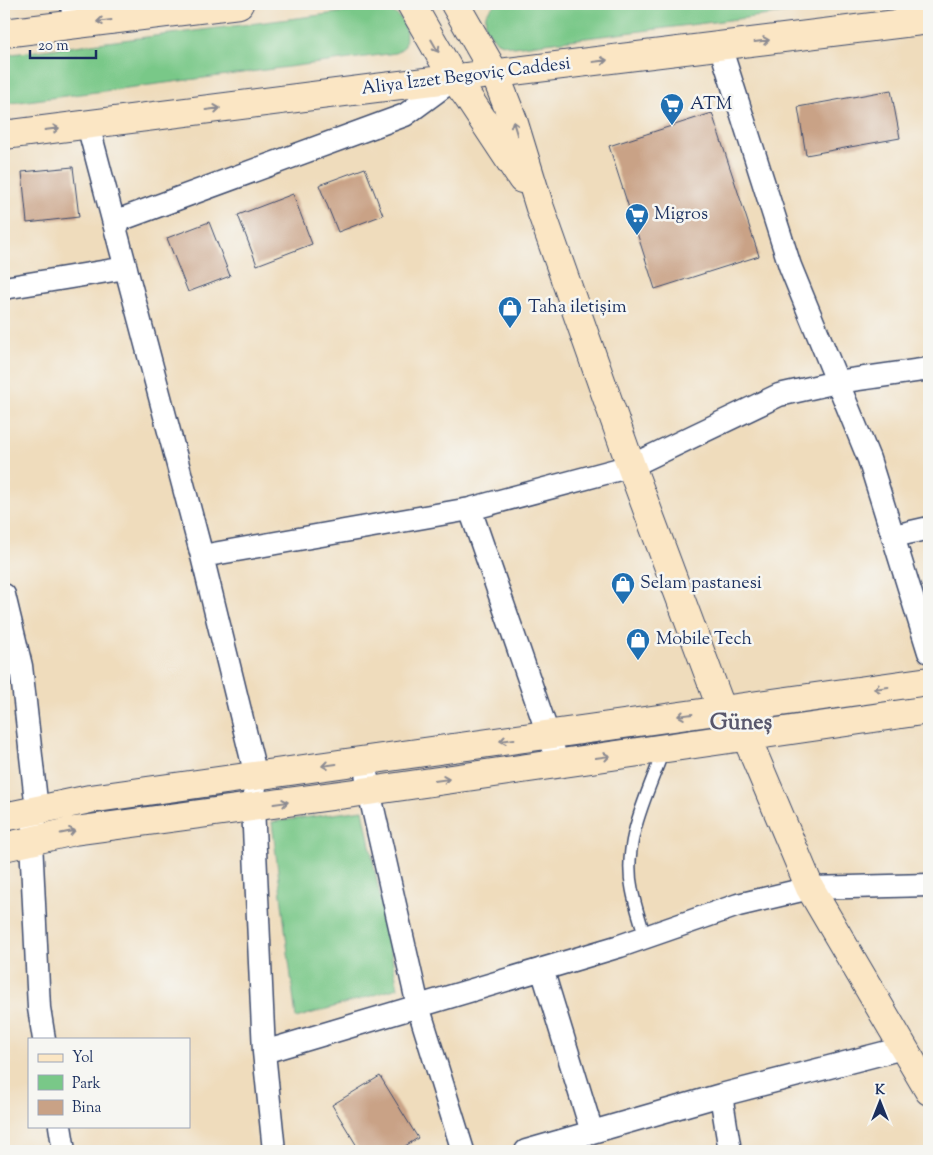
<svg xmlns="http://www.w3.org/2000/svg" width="933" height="1155" viewBox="0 0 933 1155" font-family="'Sorts Mill Goudy',serif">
  <rect width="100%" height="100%" fill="#f6f6f2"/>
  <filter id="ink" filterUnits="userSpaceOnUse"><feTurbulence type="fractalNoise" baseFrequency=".02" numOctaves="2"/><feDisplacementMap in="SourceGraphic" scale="10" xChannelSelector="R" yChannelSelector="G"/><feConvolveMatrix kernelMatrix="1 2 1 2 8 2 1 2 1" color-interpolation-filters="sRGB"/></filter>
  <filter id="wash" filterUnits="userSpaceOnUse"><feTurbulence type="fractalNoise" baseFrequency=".0096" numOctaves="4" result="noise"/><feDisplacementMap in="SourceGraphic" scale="20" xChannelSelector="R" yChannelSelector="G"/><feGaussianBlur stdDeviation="1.12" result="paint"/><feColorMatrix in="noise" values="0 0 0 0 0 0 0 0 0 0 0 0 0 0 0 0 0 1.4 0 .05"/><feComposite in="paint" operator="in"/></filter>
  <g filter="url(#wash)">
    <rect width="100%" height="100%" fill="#efdcbc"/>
    <path fill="#79c888" stroke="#4a7c73" d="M495,4h362l-343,43 -17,-5 -12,-15 1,-13z
      M384,7c20,10 24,18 21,39l-9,7 -392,51v-49z
      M363,810l35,178 -102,30 -24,-196z"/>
    <g id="blocks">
      <path fill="#c9a286" d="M891,90l9,48 -94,17 -8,-48z
        M712,113l47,143 -104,33 -46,-143z
        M73,167l6,50 -52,6 -5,-51z
        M365,168l18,47 -45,17 -19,-47z
        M293,194l19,50 -55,21 -19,-50z
        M209,222l21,54 -42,16 -21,-54z
        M380,1076l38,62 -21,13h-37l-28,-46z"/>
    </g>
  </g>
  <g filter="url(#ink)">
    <use href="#blocks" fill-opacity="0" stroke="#3b496c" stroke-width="1"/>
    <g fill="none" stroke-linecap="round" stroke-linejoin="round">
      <g stroke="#3b496c" stroke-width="14">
        <path id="lane" d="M645,937c-4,-15 -10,-31 -13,-48 -10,-47 16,-96 32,-140"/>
      </g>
      <g stroke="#3b496c" stroke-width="25">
        <path id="street" d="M72,4l2,20
          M720,46l70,220 79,193 60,193
          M88,125l114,431 54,220 -3,30 11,246 10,99
          M114,222l291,-107 49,-36
          M4,288l122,-20
          M470,509l88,254
          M894,536l35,-8
          M202,556l268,-47 161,-43 148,-71 58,-13 92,-13
          M4,595l17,71 16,144 -6,31 8,167 5,31
          M364,760l5,31 49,215 45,145
          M542,969l50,163
          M264,1052l356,-106 118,-41 72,-17 119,-3
          M721,1095l9,56
          M60,1126l4,25
          M526,1151l195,-56 182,-47"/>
      </g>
      <g stroke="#3b496c" stroke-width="30">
        <path id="secondary" d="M411,4l43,75 13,17 55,83
          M455,4l40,70 18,46 27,88 91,258 91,244 24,26 64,152 119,203
          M4,33l235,-29
          M4,135l372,-47 553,-68
          M4,817l86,-18 839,-118
          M4,847l70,-16 295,-40 560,-81"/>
      </g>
      <use href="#lane" stroke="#fff" stroke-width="11"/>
      <use href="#street" stroke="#fff" stroke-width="22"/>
      <use href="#secondary" stroke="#fbe6c4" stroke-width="28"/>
    </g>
    <defs><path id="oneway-shaft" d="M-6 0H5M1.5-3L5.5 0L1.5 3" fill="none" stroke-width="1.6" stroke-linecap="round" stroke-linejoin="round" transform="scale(1.25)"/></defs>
    <g stroke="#8b8a91">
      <use href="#oneway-shaft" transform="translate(104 21) rotate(173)"/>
      <use href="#oneway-shaft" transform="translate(762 41) rotate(-7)"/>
      <use href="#oneway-shaft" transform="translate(435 46) rotate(60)"/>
      <use href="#oneway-shaft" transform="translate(600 61) rotate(-7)"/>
      <use href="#oneway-shaft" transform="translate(213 109) rotate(-7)"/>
      <use href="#oneway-shaft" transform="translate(515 128) rotate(-107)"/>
      <use href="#oneway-shaft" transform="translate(52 129) rotate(-7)"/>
      <use href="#oneway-shaft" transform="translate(881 688) rotate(172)"/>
      <use href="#oneway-shaft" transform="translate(685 715) rotate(172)"/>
      <use href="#oneway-shaft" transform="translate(507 740) rotate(172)"/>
      <use href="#oneway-shaft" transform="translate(603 757) rotate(-8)"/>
      <use href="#oneway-shaft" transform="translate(329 765) rotate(172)"/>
      <use href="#oneway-shaft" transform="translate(442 780) rotate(-8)"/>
      <use href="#oneway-shaft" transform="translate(281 803) rotate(-8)"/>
      <use href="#oneway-shaft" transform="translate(68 832) rotate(-12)"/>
    </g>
  </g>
  <defs>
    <g id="supermarket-pin" transform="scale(1.25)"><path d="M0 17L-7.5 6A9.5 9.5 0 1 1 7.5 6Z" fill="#1f6fb2" stroke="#f6f6f2"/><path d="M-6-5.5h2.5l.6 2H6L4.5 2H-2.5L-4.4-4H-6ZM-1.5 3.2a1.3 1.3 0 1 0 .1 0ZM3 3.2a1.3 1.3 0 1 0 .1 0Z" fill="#fff"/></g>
    <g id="shop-pin" transform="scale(1.25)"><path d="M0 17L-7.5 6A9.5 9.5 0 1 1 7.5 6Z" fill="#1f6fb2" stroke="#f6f6f2"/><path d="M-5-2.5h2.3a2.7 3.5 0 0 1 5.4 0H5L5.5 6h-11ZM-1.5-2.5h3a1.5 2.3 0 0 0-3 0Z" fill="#fff"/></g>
  </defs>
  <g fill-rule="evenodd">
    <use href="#supermarket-pin" x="672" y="105"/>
    <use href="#supermarket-pin" x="637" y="215"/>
    <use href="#shop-pin" x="510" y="308"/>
    <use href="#shop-pin" x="623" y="584"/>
    <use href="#shop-pin" x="638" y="640"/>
  </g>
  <g text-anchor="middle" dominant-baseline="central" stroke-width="5" stroke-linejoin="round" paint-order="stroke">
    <g font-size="18" fill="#1b2f5e" stroke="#f6f6f2">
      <text transform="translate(466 77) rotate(-7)">Aliya İzzet Begoviç Caddesi</text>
    </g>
    <g font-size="18" fill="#1b2f5e" stroke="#f6f6f2" text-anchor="start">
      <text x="690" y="105">ATM</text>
      <text x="654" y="215">Migros</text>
      <text x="528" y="308">Taha iletişim</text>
      <text x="640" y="584">Selam pastanesi</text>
      <text x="656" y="640">Mobile Tech</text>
    </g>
    <g font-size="22" font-weight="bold" fill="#58576c" stroke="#f6f6f2">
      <text x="741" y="724">Güneş</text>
    </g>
  </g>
  <rect width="933" height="1155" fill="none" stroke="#f6f6f2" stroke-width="20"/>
  <rect x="28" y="1038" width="162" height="90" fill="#f6f6f2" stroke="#9ea6b7"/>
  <rect x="38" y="1054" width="25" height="8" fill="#fbe6c4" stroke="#9ea6b7"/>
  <text x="72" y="1062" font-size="15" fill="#1b2f5e">Yol</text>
  <rect x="38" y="1075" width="25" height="15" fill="#79c888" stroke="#9ea6b7"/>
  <text x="72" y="1088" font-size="15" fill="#1b2f5e">Park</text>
  <rect x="38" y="1100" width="25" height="15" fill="#c9a286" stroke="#9ea6b7"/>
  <text x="72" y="1112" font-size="15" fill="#1b2f5e">Bina</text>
  <g transform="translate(880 1102)" stroke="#f6f6f2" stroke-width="4" paint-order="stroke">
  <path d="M0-4L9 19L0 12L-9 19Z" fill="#1b2f5e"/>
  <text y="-8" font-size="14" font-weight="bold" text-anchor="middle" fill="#1b2f5e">K</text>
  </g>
  <path d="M30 50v8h66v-8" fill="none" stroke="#1b2f5e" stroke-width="2.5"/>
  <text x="38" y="50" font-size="15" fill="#1b2f5e" stroke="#f6f6f2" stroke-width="4" paint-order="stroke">20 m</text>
</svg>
